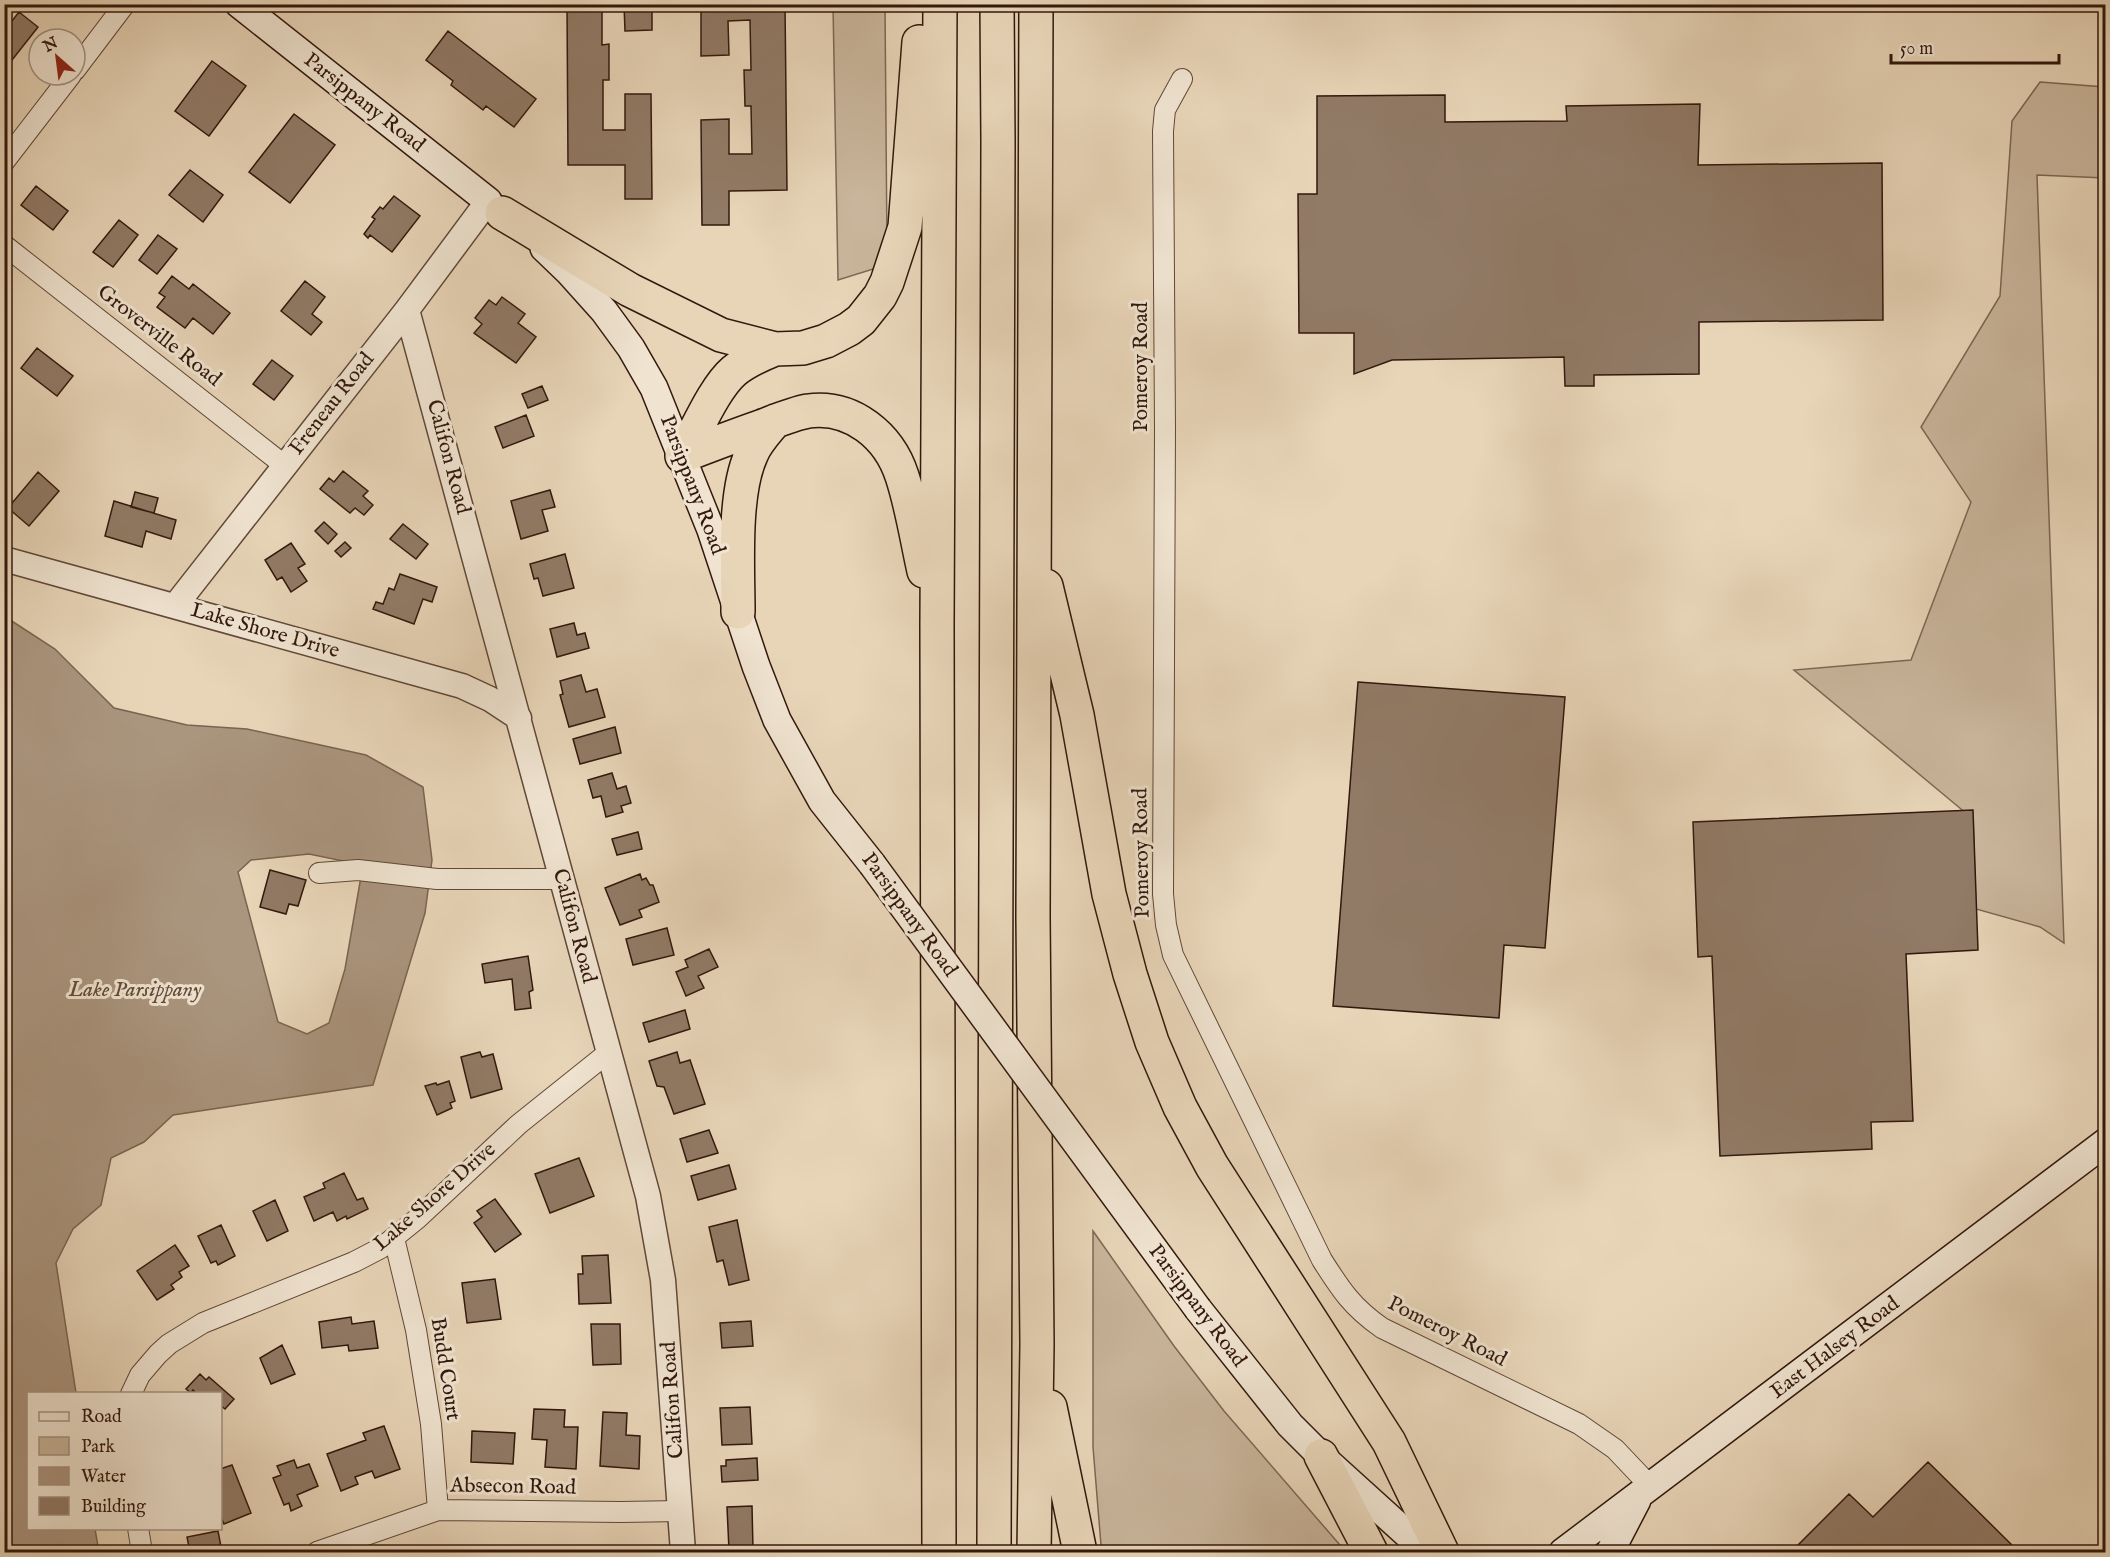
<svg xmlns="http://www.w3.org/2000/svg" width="2110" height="1557" viewBox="0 0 2110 1557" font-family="'IM FELL English',serif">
  <rect width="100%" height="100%" fill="#e8d5b8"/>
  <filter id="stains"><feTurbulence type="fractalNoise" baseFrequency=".00333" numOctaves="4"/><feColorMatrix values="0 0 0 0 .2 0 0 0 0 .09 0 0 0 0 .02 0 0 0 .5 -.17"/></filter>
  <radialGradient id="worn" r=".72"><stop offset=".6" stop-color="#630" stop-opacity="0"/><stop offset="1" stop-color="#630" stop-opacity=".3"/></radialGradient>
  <path fill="#c9b59b" stroke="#7e6654" stroke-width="1.5" d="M833,5h52l2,243 -4,18 -45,14z
    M2040,82l65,5v91l-68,-3 27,768 -24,-16 -64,-18 -3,-90 -179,-149 117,-10 60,-158 -50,-75 79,-131 12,-175z
    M1093,1231l81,115 50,65 122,141h-247l2,-7 -8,-98z"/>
  <path fill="#aa957e" stroke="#7a6351" stroke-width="1.5" fill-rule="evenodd" d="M4,616l51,33 59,59 73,17 60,4 119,26 57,32 9,73 -7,53 -52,172 -200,30 -29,27 -33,16 -10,47 -28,24 -17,34 20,130 -48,1v134l67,1 4,23h-94zM309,854l54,11 -18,104 -16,54 -22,11 -29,-12 -40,-150 13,-12z"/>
  <path fill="#917a66" stroke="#32180d" stroke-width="1.5" d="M567,4h35v41l7,-1v36h-6v50h22v-36h26l1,105h-27v-34h-57z
    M624,4h28v26l-27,1z
    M701,4h84l2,186 -58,1v34h-27l-1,-105 28,-1v35h23l-1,-48h-6l-1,-36h7l-1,-50 -22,1 1,34 -28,1z
    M19,12l19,15 -26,33 -8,-5v-24z
    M448,31l88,68 -22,28 -28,-21 -3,4 -32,-25 2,-4 -27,-21z
    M212,61l34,25 -37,50 -34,-25z
    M1445,95v27l122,-1 -1,-15 134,-2 -2,61 184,-2 1,157 -184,2v52l-105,1v11h-29l-1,-29 -172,3 -38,14v-41h-55l-1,-139h19v-98z
    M294,114l41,31 -45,58 -41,-31z
    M190,170l33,25 -20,27 -34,-27z
    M36,186l32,25 -15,19 -32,-25z
    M394,196l26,20 -28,36 -22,-17 -2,3 -4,-4 11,-15 -3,-2 8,-10 3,2z
    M119,220l19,15 -25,32 -20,-15z
    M158,235l19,14 -20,25 -18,-14z
    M172,276l17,13 4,-5 37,29 -17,21 -20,-16 -8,10 -28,-21 8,-10 -6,-4z
    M305,281l20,16 -13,17 10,8 -11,13 -30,-24z
    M502,297l23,17 -7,9 18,14 -20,26 -42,-30 8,-9 -7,-6 14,-18 7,5z
    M37,348l36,28 -16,20 -36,-28z
    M272,360l21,16 -19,24 -21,-16z
    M542,386l6,14 -20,8 -6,-14z
    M526,415l8,21 -31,12 -8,-21z
    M343,471l25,20 -5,5 10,9 -9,10 -9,-7 -5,5 -30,-24 9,-11 5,4z
    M38,472l21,19 -30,35 -21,-18z
    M550,490l5,17 -13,3 6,21 -27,8 -10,-38z
    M135,492l23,6 -4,15 -23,-6z
    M114,501l62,19 -5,19 -25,-8 -4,16 -37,-11z
    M324,522l13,12 -9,10 -13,-13z
    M403,524l25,20 -12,15 -26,-20z
    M345,542l6,6 -10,9 -6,-6z
    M291,543l14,21 -7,4 9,13 -16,11 -9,-15 -5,3 -12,-20z
    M565,554l9,34 -31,8 -5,-18 -4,1 -4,-15z
    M400,574l37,13 -5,15 -9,-3 -9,25 -41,-15 3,-7 7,2 6,-16 5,2z
    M574,623l3,12 8,-2 4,15 -32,9 -7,-28z
    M581,675l5,17 11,-3 8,28 -36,10 -9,-32 3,-1 -3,-13z
    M1358,682l207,15 -20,251 -41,-3 -5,73 -166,-12z
    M615,727l6,26 -41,11 -7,-25z
    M612,773l5,16 9,-3 5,17 -10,3 2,6 -17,5 -5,-21 -8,2 -5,-18z
    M1973,810l5,140 -72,4 7,167 -42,1 1,27 -152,7 -8,-200 -14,1 -5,-135z
    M638,832l4,17 -25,6 -5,-16z
    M270,870l36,10 -8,26 -9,-2 -3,10 -26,-7z
    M640,874l2,6 4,-2 4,7h3l6,17 -20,8 3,7 -22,8 -15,-37z
    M667,928l7,27 -41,10 -7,-26z
    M709,949l9,18 -20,9 6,12 -18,8 -10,-24 12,-5 -3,-7z
    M528,956l5,34 -4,2 2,16 -16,2 -3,-31 -27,4 -3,-19z
    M685,1010l5,19 -41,13 -6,-19z
    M480,1052l2,5 11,-3 9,35 -31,9 -10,-41z
    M677,1052l3,11 10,-3 15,44 -31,10 -10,-27 -7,-1 -8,-25z
    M449,1081l6,20 -5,2 2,5 -15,7 -12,-29 11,-3 1,2z
    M709,1130l9,23 -31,9 -7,-23z
    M579,1158l15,38 -44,17 -15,-39z
    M729,1165l7,24 -38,11 -7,-24z
    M344,1173l13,27 6,-2 5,11 -21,10 -1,-3 -9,5 -4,-9 -19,9 -10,-24 21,-9 -2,-5z
    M495,1199l26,35 -26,18 -21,-29 8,-6 -5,-6z
    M275,1200l13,31 -21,10 -14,-30z
    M737,1220l12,60 -20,5 -6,-25 -6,2 -8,-35z
    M221,1225l14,31 -17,9 -2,-4 -5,2 -13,-27z
    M175,1245l14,21 -10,6 3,5 -11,8 3,4 -17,11 -20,-29z
    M608,1255l3,48 -32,1 -1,-30h5l-1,-18z
    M495,1279l6,40 -34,4 -5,-40z
    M351,1317l1,7 22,-3 4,27 -29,3 -1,-6 -26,3 -3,-26z
    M751,1321l2,25 -31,2 -2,-25z
    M591,1324h29l1,40 -28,1z
    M282,1345l13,29 -24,10 -11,-26z
    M200,1374l6,6 3,-3 25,22 -9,10 -5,-4v-11h-23l-4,-4 -2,3 -5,-4z
    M750,1407l2,37 -30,1 -2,-37z
    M534,1409l31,1 -1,17h14l-2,42 -31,-2 2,-27 -15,-1z
    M603,1412l24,1 -1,22 14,1 -1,33 -39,-3z
    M384,1426l16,43 -25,9 -3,-7 -17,6 3,7 -17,7 -14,-37 39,-14 -3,-7z
    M472,1431l43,2 -2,31 -42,-2z
    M757,1458l1,22 -36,2 -1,-16h5v-6z
    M294,1460l3,8 12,-4 9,22 -21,9 5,11 -11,5 -2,-8 -5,2 -11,-27 8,-3 -4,-9z
    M1928,1462l91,90h-228l58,-58 24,23z
    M232,1465l19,48 -27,11 -4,-9v-46z
    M752,1506l1,43 -24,1 -2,-43z
    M218,1531l4,21h-32l-3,-15z"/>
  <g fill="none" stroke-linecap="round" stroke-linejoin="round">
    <g stroke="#604738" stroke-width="22">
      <path id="minor" d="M75,70l50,-66
        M1182,79l-17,31 -2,21 2,297 -2,466 3,31 7,30 149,305c19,30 30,47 60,68l197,96 36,25 36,38
        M4,162l67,-87
        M4,245l280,220
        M319,873l39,-3 79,9h124
        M394,1238l22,92 15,94 7,86
        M131,1394l9,-19 18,-21 11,-10 34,-21 151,-61 27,-14 36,-29 102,-95 90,-72
        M138,1528l4,24
        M317,1552l121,-42 183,2 59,-1"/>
    </g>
    <g stroke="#604738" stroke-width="27">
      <path id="tertiary" d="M407,310l241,886 15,84 20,272
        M4,559l458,127 28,13 29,19
        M175,606l232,-296 81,-109"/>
    </g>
    <g stroke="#32180d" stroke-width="30">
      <path id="secondary" d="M239,4l249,197
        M544,248l25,24 35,39 27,37 23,40 57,142 45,136 21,54 45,81 50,63
        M1198,1309l92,116 31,31 106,96
        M1563,1552l543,-410
        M1610,1552l27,-52"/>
    </g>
    <g stroke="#32180d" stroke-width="36">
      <path id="motorway" d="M502,213l128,77 91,45 54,14 28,-1 23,-7 23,-12 12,-9 19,-24 7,-14 18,-55 14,-185
        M682,456c26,-10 52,-20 78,-29 16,-6 32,-13 48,-16 44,-6 81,25 94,65 10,30 15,64 22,95
        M682,456c14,-24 32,-68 52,-85 12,-10 26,-16 41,-22
        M1046,586l31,129 32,179 21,80 22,68 28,65 32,59 177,276 53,110
        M738,612c0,-44 -5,-117 13,-157 5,-13 15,-23 24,-34
        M1050,1407l30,145
        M1321,1456l50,96
        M939,1552l-2,-926 3,-622
        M994,1552l4,-1410 -1,-138
        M1034,1552l3,-208 -4,-427 3,-913"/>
    </g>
    <use href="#minor" stroke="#f0e4d1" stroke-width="20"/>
    <use href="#tertiary" stroke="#f0e4d1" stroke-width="24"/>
    <use href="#secondary" stroke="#f0e4d1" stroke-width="27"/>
    <use href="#motorway" stroke="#e8d5b8" stroke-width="33"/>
    <g stroke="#32180d" stroke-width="30" stroke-linecap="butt">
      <path id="secondary-bridge" d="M872,864l326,445"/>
    </g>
    <use href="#secondary-bridge" stroke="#f0e4d1" stroke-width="27"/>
  </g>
  <g text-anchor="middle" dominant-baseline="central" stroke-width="6" stroke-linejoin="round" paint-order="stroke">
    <g font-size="21" fill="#32180d" stroke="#f0e4d1">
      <text transform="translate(364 103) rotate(38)">Parsippany Road</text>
      <text transform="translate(159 336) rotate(38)">Groverville Road</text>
      <text transform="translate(1141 367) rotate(-90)">Pomeroy Road</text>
      <text transform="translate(332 404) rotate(-52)">Freneau Road</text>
      <text transform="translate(448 457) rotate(75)">Califon Road</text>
      <text transform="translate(692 485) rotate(69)">Parsippany Road</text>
      <text transform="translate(265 631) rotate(16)">Lake Shore Drive</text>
      <text transform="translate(1142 853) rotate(-91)">Pomeroy Road</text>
      <text transform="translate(909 915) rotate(54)">Parsippany Road</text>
      <text transform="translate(574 926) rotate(75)">Califon Road</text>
      <text transform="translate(435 1197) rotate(-41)">Lake Shore Drive</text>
      <text transform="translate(1197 1306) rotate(53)">Parsippany Road</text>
      <text transform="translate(1447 1332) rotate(27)">Pomeroy Road</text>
      <text transform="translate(1835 1348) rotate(-37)">East Halsey Road</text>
      <text transform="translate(445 1369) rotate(81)">Budd Court</text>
      <text transform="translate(673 1400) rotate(-94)">Califon Road</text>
      <text transform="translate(513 1487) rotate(1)">Absecon Road</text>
    </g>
    <g font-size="22" font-style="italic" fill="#624a3a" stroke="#f0e4d1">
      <text x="135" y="990">Lake Parsippany</text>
    </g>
  </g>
  <rect width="2110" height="1557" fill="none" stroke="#e8d5b8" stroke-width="24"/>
  <rect x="6" y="6" width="2098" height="1545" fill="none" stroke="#32180d" stroke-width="3"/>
  <rect x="12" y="12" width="2086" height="1533" fill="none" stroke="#32180d" stroke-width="1.5"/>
  <rect x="27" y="1392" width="195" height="138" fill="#f0e4d1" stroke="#a49283" stroke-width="1.5"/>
  <rect x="39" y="1412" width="30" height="9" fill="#f0e4d1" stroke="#a49283" stroke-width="1.5"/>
  <text x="81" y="1422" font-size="18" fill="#32180d">Road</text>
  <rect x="39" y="1437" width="30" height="18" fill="#c9b59b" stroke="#a49283" stroke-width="1.5"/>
  <text x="81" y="1452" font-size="18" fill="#32180d">Park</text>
  <rect x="39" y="1467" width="30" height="18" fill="#aa957e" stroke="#a49283" stroke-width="1.5"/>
  <text x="81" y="1482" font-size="18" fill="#32180d">Water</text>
  <rect x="39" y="1497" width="30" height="18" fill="#917a66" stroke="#a49283" stroke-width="1.5"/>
  <text x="81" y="1512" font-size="18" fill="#32180d">Building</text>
  <g transform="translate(57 57) rotate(332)"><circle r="28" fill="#f0e4d1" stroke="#a49283" stroke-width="1.5"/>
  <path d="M0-4.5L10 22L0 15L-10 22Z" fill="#8f2418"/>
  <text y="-9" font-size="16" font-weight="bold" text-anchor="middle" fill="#32180d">N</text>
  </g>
  <path d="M1891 54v9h168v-9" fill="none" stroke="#32180d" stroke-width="3"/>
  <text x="1900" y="54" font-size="18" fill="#32180d" stroke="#f0e4d1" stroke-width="4.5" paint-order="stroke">50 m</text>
  <rect width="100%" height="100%" filter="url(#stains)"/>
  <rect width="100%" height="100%" fill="url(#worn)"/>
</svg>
